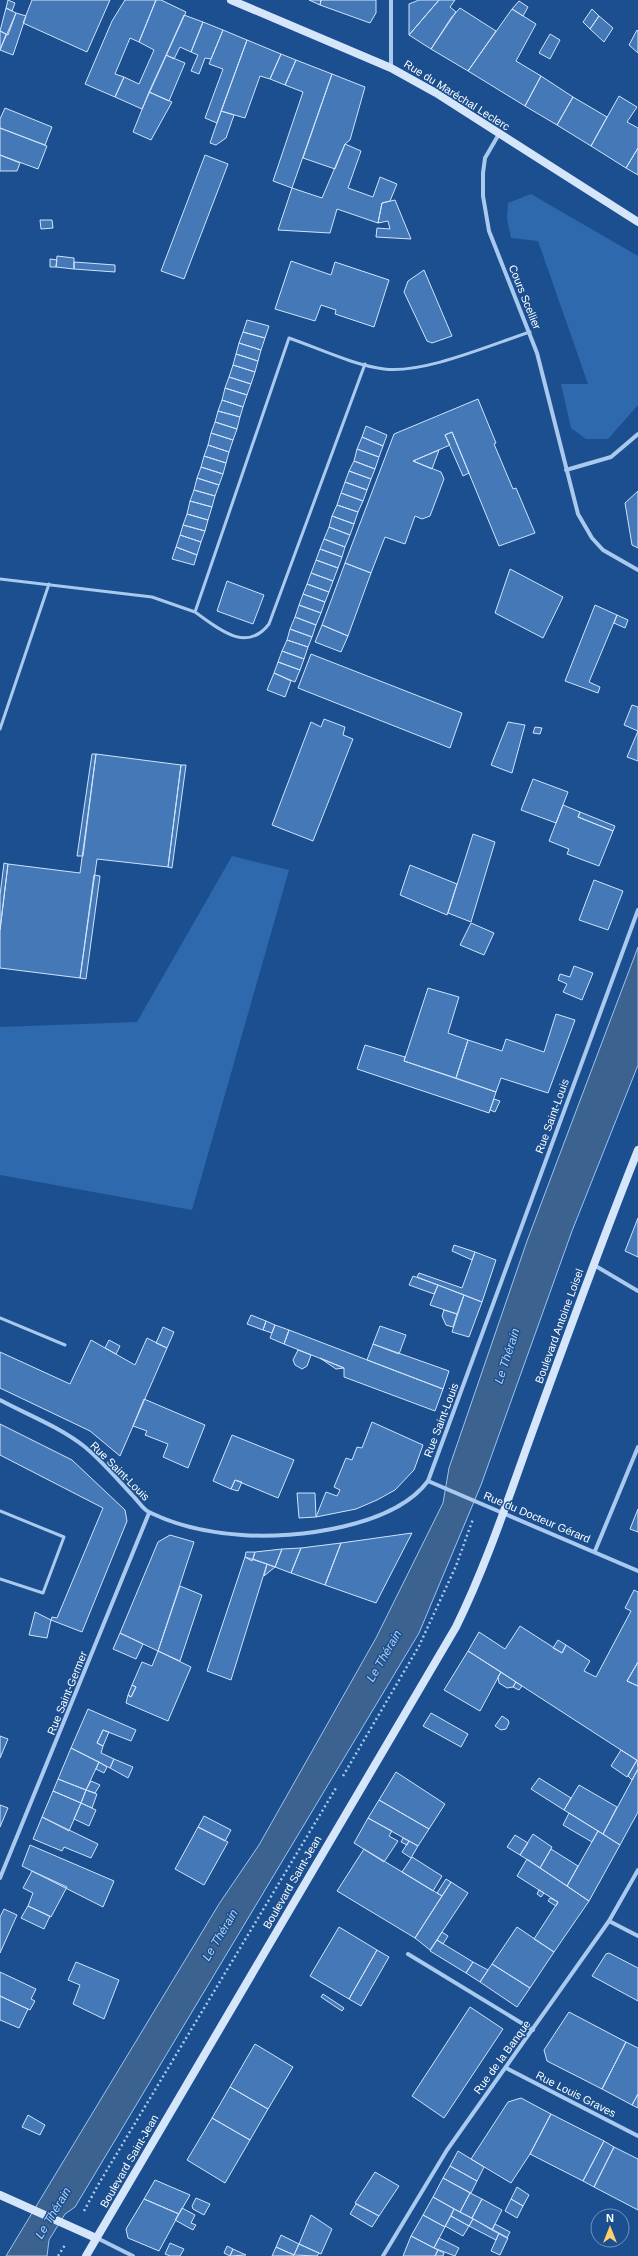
<svg xmlns="http://www.w3.org/2000/svg" width="638" height="2256" viewBox="0 0 638 2256" font-family="Helvetica,sans-serif">
  <rect width="100%" height="100%" fill="#1b4f8f"/>
  <path fill="#2e69ad" d="M531,194l107,62v149l-30,34h-22l-15,-11 -10,-44h27l-50,-143 -27,-3 -4,-19 1,-16z
    M232,856l57,14 -97,340 -192,-35v-148l137,-5z"/>
  <path fill="#3c6290" stroke="#9cc4f0" d="M638,947v118l-66,166 -91,254 -62,148 -344,574 -10,7 -16,26 -2,16h-41l213,-352 40,-59 117,-207 67,-135 6,-35 78,-227z"/>
  <path fill="#4478b7" stroke="#cfe3fa" d="M8,0l7,3 -3,8 -6,-3z
    M32,0h78l-23,52 -64,-29z
    M125,0h31l-17,42 -9,-4 -15,36 9,3 -9,20 -30,-13 27,-63z
    M156,0h5l25,12 -44,97 -27,-12 9,-20 15,7 15,-34 -15,-8z
    M309,0h12l-1,5z
    M321,0h55v13l-6,10 -50,-18z
    M419,0h20l-30,35v-31z
    M439,0h16l-5,7 6,5 -25,37 -22,-14z
    M519,1l9,6 -5,9 -11,-7z
    M6,8l10,5 -8,22 -8,-4z
    M460,8l36,23 -28,40 -37,-22 20,-31z
    M512,9l24,15 -20,37 25,15 -16,30 -57,-35z
    M592,9l7,7 -9,13 -7,-7z
    M16,13l10,3 -13,39 -13,-5z
    M184,15l19,7 -12,30 -11,-5 -6,12 -8,-4z
    M599,16l14,12 -9,14 -14,-13z
    M203,22l20,8 -12,29 -6,-1 -6,16 -8,-3 7,-16 -7,-3z
    M223,30l24,10 -30,83 -12,-5 18,-49 -14,-5z
    M637,30l1,1v22l-9,-8z
    M0,31l6,3 -6,16z
    M550,34l10,6 -10,19 -11,-6z
    M247,40l34,14 -11,25 -10,-3 -15,42 -24,-7z
    M281,54l15,6 -11,25 -15,-6z
    M166,55l19,8 -16,38 -20,-9z
    M296,60l36,14 -40,114 -19,-7 30,-89 -18,-7z
    M332,74l33,13 -15,53 -5,4 -10,25 -32,-11z
    M541,76l32,21 -16,28 -32,-19z
    M149,92l23,10 -21,38 -18,-8z
    M619,96l18,11 -10,15 11,6v20l-12,20 -35,-22z
    M573,97l34,20 -16,29 -34,-21z
    M5,108l47,19 -7,18 -45,-17v-9z
    M221,111l13,4 -8,23 -10,7 -6,-2z
    M0,128l47,18 -9,23 -38,-14z
    M345,144l16,7 -13,37 25,9 7,-20 17,7 -7,17 -8,2 -4,20 -41,-14 -7,24 -52,-3 14,-42 30,10z
    M638,148v27l-12,-7z
    M0,155l20,8 -3,8h-17z
    M205,155l23,9 -44,115 -23,-8z
    M395,200l16,39 -35,-2 1,-9 13,1 -2,-8 -10,2 4,-20z
    M40,220h12l1,8 -12,1z
    M57,256l17,2v11l-18,-2z
    M50,259l7,1 -1,7h-6z
    M291,261l40,14 4,-13 54,18 -15,47 -39,-13 1,-4 -15,-5 -6,16 -40,-12z
    M74,262l41,3v7l-41,-3z
    M424,270l28,66 -20,7 -5,-2 -23,-49 4,-11z
    M247,320l22,6 -4,12 -22,-6z
    M243,332l22,6 -4,12 -22,-7z
    M239,343l22,7 -3,11 -22,-7z
    M236,354l22,7 -3,11 -22,-7z
    M233,365l22,7 -4,12 -22,-7z
    M229,377l22,7 -4,11 -22,-7z
    M225,388l22,7 -4,12 -21,-7z
    M478,399l18,44 -2,1 19,45 3,-1 19,45 -36,13 -47,-114 -7,3 5,10 -37,16 28,11 3,7 -14,37 -8,3 -7,-3 -10,28 -20,-7 -14,36 -26,-10 49,-129z
    M222,400l21,7 -3,10 -22,-6z
    M218,411l22,6 -3,12 -22,-7z
    M215,422l22,7 -4,11 -22,-7z
    M366,426l21,9 -4,11 -21,-9z
    M452,432l17,41 -6,3 -18,-41z
    M211,433l22,7 -4,12 -21,-7z
    M362,437l21,9 -4,11 -22,-8z
    M208,445l21,7 -3,11 -22,-7z
    M357,449l22,8 -4,12 -21,-8z
    M439,450l-7,19 -19,-8z
    M204,456l22,7 -3,11 -22,-7z
    M354,461l21,8 -4,10 -22,-8z
    M201,467l22,7 -4,11 -22,-7z
    M349,471l22,8 -4,11 -22,-8z
    M197,478l22,7 -4,11 -21,-6z
    M345,482l22,8 -4,11 -22,-8z
    M194,490l21,6 -3,11 -22,-6z
    M638,491v57l-6,-3 -7,-42z
    M341,493l22,8 -5,11 -21,-7z
    M190,501l22,6 -4,13 -21,-6z
    M337,505l21,7 -4,12 -22,-8z
    M187,514l21,6 -3,11 -22,-6z
    M332,516l22,8 -4,11 -21,-8z
    M183,525l22,6 -4,11 -21,-7z
    M329,527l21,8 -5,12 -21,-8z
    M180,535l21,7 -4,13 -21,-8z
    M324,539l21,8 -3,10 -22,-8z
    M176,547l21,8 -3,10 -22,-6z
    M320,549l22,8 -4,11 -22,-8z
    M316,560l22,8 -5,13 -22,-8z
    M345,563l26,10 -23,63 -26,-11z
    M510,569l53,28 -20,41 -48,-25z
    M311,573l22,8 -4,11 -22,-8z
    M227,581l37,14 -11,29 -36,-13z
    M307,584l22,8 -4,10 -22,-8z
    M303,594l22,8 -4,11 -22,-8z
    M299,605l22,8 -5,12 -21,-8z
    M595,605l22,10 -28,67 11,5 -2,6 -33,-12z
    M617,615l11,5 -3,8 -11,-5z
    M295,617l21,8 -4,12 -22,-8z
    M322,625l26,11 -7,16 -26,-10z
    M290,629l22,8 -4,10 -21,-7z
    M287,640l21,7 -4,12 -22,-8z
    M282,651l22,8 -4,11 -22,-8z
    M311,654l151,59 -12,35 -152,-60z
    M278,662l22,8 -5,12 -21,-9z
    M274,673l17,8 -6,16 -18,-7z
    M632,705l6,2v54l-11,-4 11,-26 -14,-6z
    M324,719l21,8 -2,8 10,4 -40,102 -41,-16 39,-103 10,5z
    M508,722l17,3 -13,48 -21,-8z
    M535,727l7,1 -2,6 -7,-1z
    M92,754h4l-13,102h-6z
    M96,754l85,11 -13,102 -71,-8 -17,119 -80,-10v-38l8,-66 72,9z
    M181,765h5l-14,103 -4,-1z
    M533,779l35,13 -12,31 -35,-13z
    M563,805l17,7 -2,5 35,14 -14,35 -32,-12 2,-5 -20,-8z
    M580,812l35,14 -2,5 -35,-14z
    M473,834l22,8 -24,80 -23,-9z
    M4,863l4,1 -8,66v-35z
    M410,865l47,19 -10,31 -47,-20z
    M94,875l6,1 -14,103 -6,-1z
    M594,880l29,11 -15,39 -29,-10z
    M471,923l23,10 -10,22 -24,-10z
    M574,966l19,7 -11,27 -19,-8 4,-8 -9,-4 2,-6 10,3z
    M428,988l31,9 -11,36 20,7 -12,38 -52,-17z
    M556,1014l19,6 -27,73 -47,-15 -5,14 -40,-14 12,-38 34,11 4,-12 38,13z
    M365,1045l40,12 -1,4 92,31 -7,21 -132,-44z
    M494,1099l6,2 -5,11 -5,-2z
    M638,1218v39l-13,-6z
    M454,1245l21,7 -3,8 -20,-9z
    M475,1252l21,8 -14,42 -65,-25 2,-4 43,15z
    M413,1276l25,9 -4,9 -25,-9z
    M438,1285l26,10 -7,19 -27,-9z
    M464,1295l18,7 -13,35 -17,-5z
    M444,1310l13,4 -4,13 -7,-2 -4,-9z
    M251,1315l15,6 -3,9 -16,-6z
    M266,1321l9,4 -3,8 -9,-3z
    M275,1325l14,5 -5,14 -14,-6z
    M380,1326l26,9 -7,19 -26,-10z
    M163,1327l11,5 -7,16 -11,-5z
    M289,1330l154,59 -8,22 -91,-34v-9l-60,-24z
    M147,1338l20,10 -47,108 -30,-25 -90,-43v-36l70,32 21,-44 44,25z
    M109,1340l11,6 -4,8 -11,-6z
    M373,1344l76,27 -6,18 -76,-29z
    M298,1350l13,5 -4,11 -5,3 -7,-4 -2,-5z
    M320,1358l24,10 -8,1z
    M144,1399l61,26 -17,43 -25,-11 5,-13 -23,-9 2,-4 -14,-5z
    M372,1422l51,23 -9,25 -19,20 -18,10 -21,9 -40,8 10,-25 11,4 3,-6 -6,-3 12,-29 6,2 5,-13 5,1z
    M0,1424l72,36 53,50 2,11 -45,111 -31,-12 1,-3 5,1 46,-110 -103,-53z
    M232,1435l62,25 -16,38 -43,-18 -4,9 -18,-8z
    M235,1480l7,2 -4,9 -7,-2z
    M297,1493h18l1,24 -17,1z
    M638,1509v23l-8,-3z
    M412,1533l-36,70 -51,-18 16,-42z
    M170,1535l24,7 -36,109 -38,-18 38,-91z
    M341,1543l-16,42 -34,-12 10,-25z
    M301,1548l-10,25 -16,-6 7,-18z
    M282,1549l-7,18 -22,-8 2,-7z
    M246,1552h9l-3,9 -7,-4z
    M245,1557l22,7 -36,116 -24,-9z
    M267,1564l8,3 -11,9z
    M180,1586l22,9 -22,66 -22,-10z
    M634,1590l4,2v70l-11,19 11,5v75l-170,-110 11,-19 26,17 15,-23 42,27 4,-8 24,16 -6,10 12,6 35,-66 -6,-3z
    M35,1612l16,8 -4,18 -18,-3z
    M120,1633l23,11 -7,15 -23,-10z
    M558,1640l8,5 -4,8 -9,-5z
    M158,1651l33,16 -23,54 -42,-18 2,-8 3,2 5,-10 -4,-2 10,-23 10,4z
    M468,1651l33,21 -21,39 -36,-21z
    M638,1662v24l-11,-5z
    M501,1672l15,10 -3,5 -6,1 -8,-5 -1,-6z
    M516,1682l6,4 -3,4 -6,-3z
    M132,1685l4,2 -5,10 -3,-2z
    M88,1709l48,21 -5,11 -28,-11 -6,13 6,3 -2,7 13,6 -4,9 -39,-20z
    M431,1713l37,21 -7,13 -38,-21z
    M502,1716l6,4 1,3 -3,6 -5,1 -6,-4z
    M103,1730l6,2 -6,14 -6,-3z
    M0,1736l8,3 -8,19z
    M71,1748l28,14 -13,28 -28,-11z
    M621,1750l16,10 -10,17 -16,-11z
    M114,1759l19,8 -5,11 -18,-10z
    M637,1760l1,9 -6,11 -4,-4z
    M99,1762l8,5 -3,6 -8,-4z
    M638,1769v43l-18,33 -17,-11z
    M396,1772l49,32 -16,25 -50,-29z
    M539,1778l32,20 -7,12 -33,-21z
    M58,1779l28,11 -5,13 -28,-12z
    M91,1781l9,4 -5,8 -9,-3z
    M579,1785l38,22 -14,27 -39,-24z
    M86,1790l11,4 -5,14 -11,-5z
    M53,1791l28,12 -12,28 -27,-14z
    M379,1800l50,29 -11,17 -50,-28z
    M81,1803l15,7 -7,16 -15,-7z
    M0,1805l8,3 -8,19z
    M569,1813l29,18 -6,11 -29,-17z
    M204,1816l27,14 -6,11 -27,-14z
    M42,1817l56,27 -7,14 -27,-11 -2,4 -29,-12z
    M368,1818l24,13 -3,5 9,5 -14,21 -30,-19z
    M198,1827l30,15 -24,43 -29,-16z
    M598,1831l22,14 -31,56 -22,-15z
    M533,1834l19,13 -12,21 -20,-13z
    M515,1835l13,8 -8,12 -13,-8z
    M403,1838l6,3 -2,4 -6,-3z
    M409,1841l9,5 -7,12 -9,-6z
    M30,1845l84,36 -11,26 -81,-41z
    M364,1849l78,47 -27,42 -78,-47z
    M551,1849l27,17 -11,20 -27,-18z
    M412,1857l30,19 -9,15 -31,-19z
    M527,1859l62,42 -35,51 -20,-13 24,-37 -41,-26z
    M32,1871l35,16 -16,30 -23,-11 5,-13 -10,-5z
    M446,1879l5,3 -9,14 -5,-3z
    M451,1882l17,11 -38,57 -15,-12z
    M539,1890l5,3 -3,4 -4,-3z
    M550,1898l8,4 -2,4 -8,-5z
    M28,1906l22,10 -6,13 -23,-11z
    M4,1909l13,6 -17,38v-36z
    M339,1927l38,23 -28,49 -39,-23z
    M517,1927l37,25 -24,36 -38,-24z
    M442,1932l6,4 -5,8 -6,-4z
    M437,1940l36,22 -7,11 -36,-22z
    M377,1950l12,7 -28,49 -12,-7z
    M609,1953l29,15v33l-46,-25 14,-22z
    M76,1962l43,18 -15,39 -31,-15 7,-19 -12,-5z
    M473,1962l15,8 -8,12 -14,-9z
    M492,1964l38,24 -13,19 -37,-25z
    M0,1972l36,17 -5,10 4,2 -5,9 -30,-14z
    M323,1994l21,14 -2,3 -21,-14z
    M0,1996l28,13 -9,19 -19,-8z
    M470,2007l33,22 -59,89 -32,-22z
    M569,2012l57,30 -24,47 -55,-28 -3,-11z
    M626,2042l12,6v46l-6,11 -30,-16z
    M255,2044l38,23 -25,42 -38,-22z
    M230,2087l38,22 -18,31 -38,-22z
    M638,2094v14l-6,-3z
    M521,2098l30,16 -21,40 -19,29 -40,-24 37,-57z
    M551,2114l53,27 -21,40 -53,-27z
    M28,2115l17,10 -5,10 -18,-8z
    M212,2118l38,22 -25,43 -38,-23z
    M604,2141l10,6 -20,40 -11,-6z
    M614,2147l24,12v51l-44,-23z
    M458,2151l26,16 -7,14 -27,-15z
    M450,2166l27,15 -6,12 -28,-15z
    M375,2172l24,14 -20,30 -24,-13z
    M443,2178l27,15 -10,19 -27,-15z
    M155,2180l35,15 -11,19 -35,-15z
    M517,2187l12,8 -6,11 -12,-7z
    M470,2193l12,6 -10,19 -12,-6z
    M433,2197l21,12 -9,18 -22,-12z
    M196,2198l14,6 -6,11 -11,-6 -1,-3z
    M144,2199l35,15 -20,37 -31,-13 -2,-9z
    M482,2199l20,11 -10,20 -20,-12z
    M511,2199l12,7 -6,12 -12,-7z
    M356,2204l23,12 -7,11 -22,-13z
    M182,2208l13,7 -4,8 5,2 -3,5 -18,-10z
    M454,2209l19,10 -4,7 -18,-10z
    M311,2215l21,14 -11,25 -22,-10z
    M423,2215l22,12 -11,21 -23,-12z
    M451,2216l18,10 -6,10 -18,-10z
    M473,2219l26,14 -3,7 -27,-14z
    M495,2224l15,8 -3,6 -15,-8z
    M499,2233l9,5 -8,17 -9,-4z
    M281,2235l18,9 -5,11 -18,-8z
    M411,2236l27,14 -3,6h-32z
    M439,2238l20,10 -4,8 -21,-8z
    M170,2243l14,6 -4,7h-10l-5,-2z
    M299,2244l20,9 -2,3 -23,-1z
    M227,2246l6,3 -3,7 -6,-3z
    M276,2247l18,8 -1,1h-21z
    M233,2249l13,6 -16,1z
    M438,2250l6,3 -1,3h-8z"/>
  <g fill="none" stroke-linecap="round" stroke-linejoin="round">
    <path stroke="#a9c9ee" stroke-width="2.5" stroke-dasharray="2 3" stroke-linecap="butt" d="M343,1776l76,-130 37,-80 17,-47
      M84,2211l14,-26 238,-397
      M58,2256l7,-11"/>
    <path stroke="#a9c9ee" stroke-width="3" d="M0,579l152,18 43,15 94,-274c29,10 64,27 95,31 40,5 106,-24 146,-37
      M195,612c23,16 51,42 74,12l96,-260
      M0,729l49,-145
      M0,1318l65,27
      M0,1511l64,26 -21,56 -43,-14"/>
    <path stroke="#a9c9ee" stroke-width="4" d="M391,0v68
      M499,134l-14,24 -2,15v23l6,35 48,122 41,161 14,24 11,12 35,20
      M566,470l45,-13 27,-23
      M594,1265l44,26
      M0,1400c28,15 60,27 85,47 18,15 33,33 49,50 5,5 10,14 17,16 27,13 61,20 91,22 54,4 152,-8 186,-54l210,-571
      M428,1481l210,90
      M595,1551l43,-104
      M0,1878l149,-365
      M609,1921l29,15
      M408,1954l125,76
      M506,2068l132,68
      M97,2238l36,18
      M383,2256l64,-106 162,-229 29,-51"/>
    <path stroke="#d6e6fa" stroke-width="8" d="M231,0l160,68 45,25 202,129
      M0,2195l96,43
      M86,2256l370,-629c31,-63 53,-131 77,-197 34,-94 68,-187 105,-280"/>
  </g>
  <g text-anchor="middle" dominant-baseline="central" stroke-width="3" stroke-linejoin="round" paint-order="stroke">
    <g font-size="11" fill="#fff" stroke="#1b4f8f">
      <text transform="translate(457 95) rotate(32)">Rue du Maréchal Leclerc</text>
      <text transform="translate(525 297) rotate(68)">Cours Scellier</text>
      <text transform="translate(552 1116) rotate(-70)">Rue Saint-Louis</text>
      <text transform="translate(559 1326) rotate(-70)">Boulevard Antoine Loisel</text>
      <text transform="translate(441 1420) rotate(-69)">Rue Saint-Louis</text>
      <text transform="translate(120 1471) rotate(45)">Rue Saint-Louis</text>
      <text transform="translate(537 1517) rotate(23)">Rue du Docteur Gérard</text>
      <text transform="translate(67 1693) rotate(-68)">Rue Saint-Germer</text>
      <text transform="translate(292 1882) rotate(-60)">Boulevard Saint-Jean</text>
      <text transform="translate(502 2057) rotate(-54)">Rue de la Banque</text>
      <text transform="translate(576 2094) rotate(27)">Rue Louis Graves</text>
      <text transform="translate(129 2161) rotate(-60)">Boulevard Saint-Jean</text>
    </g>
    <g font-size="12" font-style="italic" fill="#b5d3f5" stroke="#1b4f8f">
      <text transform="translate(507 1356) rotate(-72)">Le Thérain</text>
      <text transform="translate(384 1656) rotate(-60)">Le Thérain</text>
      <text transform="translate(220 1935) rotate(-59)">Le Thérain</text>
      <text transform="translate(53 2213) rotate(-59)">Le Thérain</text>
    </g>
  </g>
  <g transform="translate(610 2228)"><circle r="19" fill="#1b4f8f" stroke="#7695bc"/>
  <path d="M0-3L7 15L0 10L-7 15Z" fill="#ffd166"/>
  <text y="-6" font-size="11" font-weight="bold" text-anchor="middle" fill="#ffffff">N</text>
  </g>
</svg>
